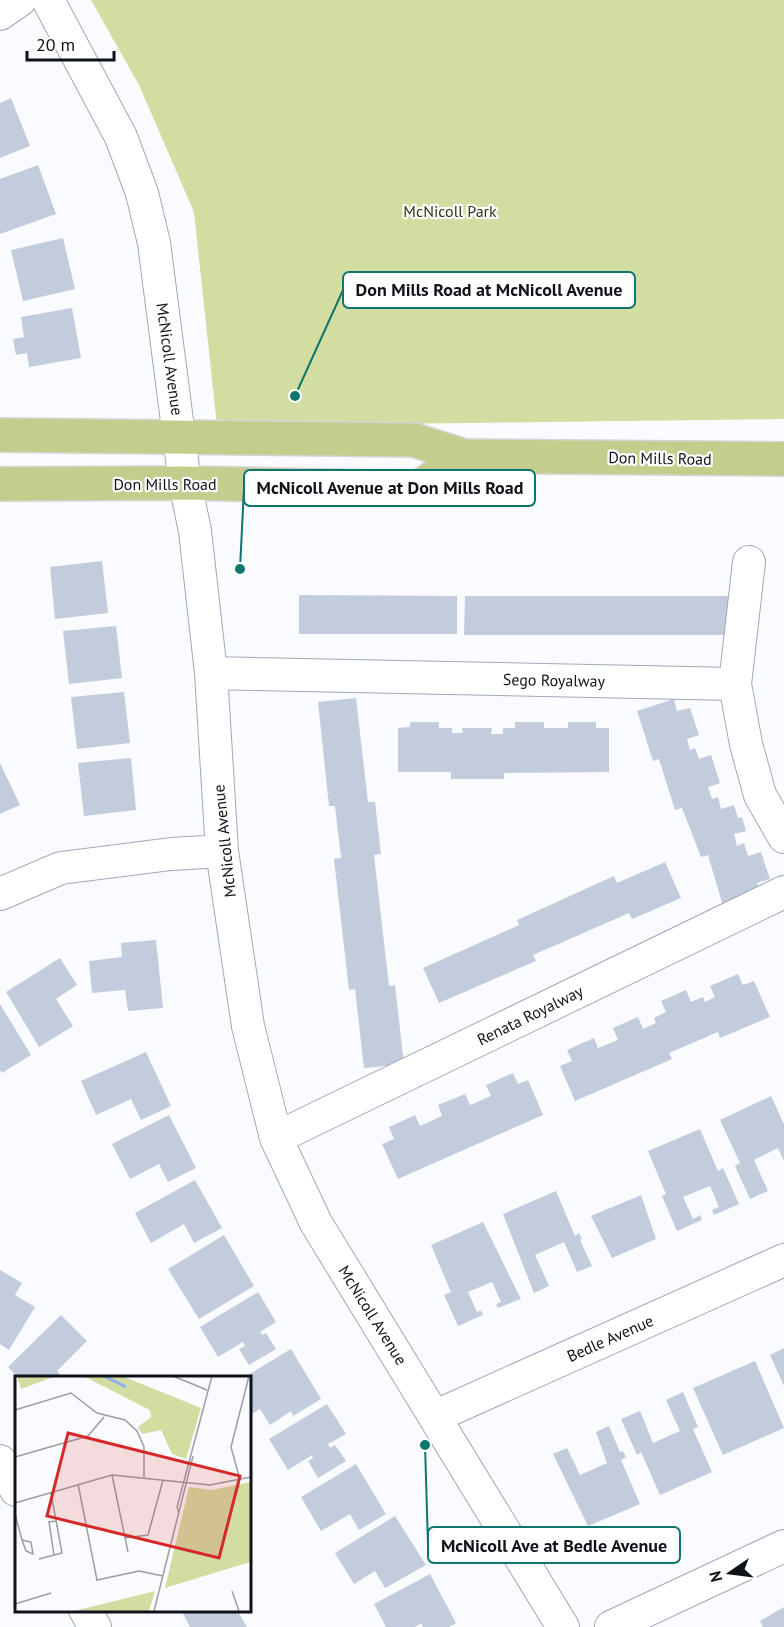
<svg xmlns="http://www.w3.org/2000/svg" width="784" height="1627" viewBox="0 0 784 1627" font-family="'PT Sans',sans-serif">
  <rect width="100%" height="100%" fill="#f9fbfe"/>
  <path fill="#d2dda2" d="M91,0h693v419l-567,7 -23,-214 -55,-127z"/>
  <path fill="#c2ccdd" d="M11,98l19,48 -30,12v-55z
    M38,165l18,49 -56,20v-55z
    M63,238l12,51 -52,12 -12,-51z
    M72,308l9,50 -52,9 -2,-14 -11,2 -3,-16 11,-2 -3,-20z
    M102,561l6,52 -53,6 -5,-52z
    M299,595l158,1v38h-158z
    M465,596h265v39h-266z
    M116,626l6,52 -53,6 -6,-53z
    M124,692l6,51 -53,6 -6,-52z
    M356,698l12,104h7l6,52 -7,1 15,131 6,-1 9,79 -40,4 -9,-79 -6,1 -15,-131 7,-1 -6,-52h-6l-11,-104z
    M674,699l3,12 13,-3 9,27 -12,4 3,11 5,-2 4,11 12,-4 9,28 -12,4 4,12 6,-2 3,12 13,-4 4,13 4,-1 4,14 -12,3 3,12 7,-3 4,13 13,-4 9,27 -13,4 4,12 -38,11 -15,-51 -7,2 -19,-49 -7,2 -16,-51 -6,2 -16,-50z
    M410,722h29v6h13v5h11l-1,-5h30l-1,6h12v-6h12v-6h29v6h24v-6h28v6h13v44l-105,1v6h-53v-7h-53v-44l12,-1z
    M131,758l5,52 -52,6 -6,-53z
    M0,763l20,42 -20,9z
    M665,862l16,36 -49,21 -3,-6 -96,42 3,6 -97,42 -16,-35 96,-43 -2,-5 97,-44 3,7z
    M156,940l7,68 -35,3 -3,-21 -33,3 -3,-32 33,-4 -1,-14z
    M60,958l17,27 -21,14 17,27 -34,21 -33,-55z
    M738,974l5,11 11,-4 16,36 -50,21 -2,-6 -49,21 3,6 -97,42 -15,-35 12,-5 -5,-11 27,-12 4,10 20,-8 -5,-12 25,-11 5,12 13,-6 -2,-5 12,-6 -5,-11 25,-11 5,12 12,-5 2,5 10,-5 -5,-11z
    M0,1004l31,51 -29,18 -2,-3z
    M146,1052l25,54 -30,14 -10,-21 -35,16 -15,-34z
    M513,1073l5,11 10,-4 15,35 -145,64 -16,-35 12,-5 -5,-12 26,-12 5,11 22,-10 -4,-11 27,-11 5,11 21,-9 -5,-11z
    M771,1096l13,28v37l-6,-13 -24,12 14,31 -18,8 -15,-33 5,-3 -20,-43z
    M169,1115l27,53 -28,14 -9,-18 -29,15 -18,-35z
    M700,1129l18,42 5,-3 16,36 -25,11 -2,-5 7,-3 -9,-21 -27,11 10,22 7,-4 2,5 -25,11 -15,-35 4,-2 -18,-43z
    M195,1180l27,48 -28,15 -10,-19 -33,19 -16,-30z
    M556,1191l19,45 4,-3 3,6 -2,1 12,26 -15,6 -13,-30 -29,13 14,31 -15,7 -31,-79z
    M641,1195l15,44 -44,19 -21,-42z
    M483,1222l38,77 -23,9 -2,-4 5,-2 -9,-20 -24,10 9,20 4,-2 2,5 -25,11 -14,-31 7,-3 -20,-47z
    M224,1235l30,51 -55,33 -31,-50z
    M0,1270l22,13 -7,12 20,12 -26,43 -9,-6z
    M258,1292l18,30 -16,10 2,3 4,-2 10,16 -27,16 -10,-16 6,-3 -2,-4 -25,15 -18,-30z
    M61,1315l26,26 -30,30 7,7h-45l-11,-11z
    M784,1348v38l-14,-31z
    M291,1349l30,50 -28,17 -2,-5 -21,14 -10,-16 -11,7v-38h-6z
    M755,1361l29,67 -61,27 -30,-67z
    M683,1392l15,35 -5,2 19,43 -52,23 -19,-43 -4,3 -16,-36 19,-8 13,32 27,-12 -14,-31z
    M327,1404l19,30 -18,10 2,4 5,-3 11,16 -28,17 -10,-17 5,-3 -1,-3 -24,15 -19,-31z
    M609,1426l11,26 3,-1 3,6 -5,3 19,44 -52,22 -35,-72 14,-6 13,27 27,-12 -11,-31z
    M356,1464l30,50 -27,16 -9,-16 -29,17 -20,-34z
    M395,1516l31,49 -41,23 -10,-17 -21,13 -19,-31z
    M430,1574l26,49 -7,4h-26l-2,-4 -6,4h-29l-12,-23z
    M784,1607v20h-21l-3,-6z
    M181,1610h56l10,17h-57z"/>
  <g fill="none" stroke-linecap="round" stroke-linejoin="round">
    <g stroke="#a0a9b9" stroke-width="34">
      <path id="minor" d="M48,0l73,137 21,56 12,50 31,240 10,48 16,142 11,178 26,175 28,112 40,85 247,404
        M0,14l20,-14
        M211,673l524,11 11,60 14,51 24,42
        M735,684l14,-122
        M0,894l61,-26 110,-14 51,-3
        M276,1138l508,-246
        M436,1416l348,-156
        M0,1461l16,29
        M85,1610l10,17
        M611,1627l173,-81"/>
    </g>
    <g stroke="#d4d4d5" stroke-width="36">
      <path id="major" d="M0,435l414,5 50,16 320,3
        M0,484l185,-1 233,5 46,-32"/>
    </g>
    <use href="#minor" stroke="#fff" stroke-width="32"/>
    <use href="#major" stroke="#c5cd8c" stroke-width="33"/>
  </g>
  <g text-anchor="middle" dominant-baseline="central" stroke-width="4.5" stroke-linejoin="round" paint-order="stroke">
    <g font-size="16" fill="#2e3313" stroke="#fff">
      <text x="450" y="211">McNicoll Park</text>
    </g>
    <g font-size="16" fill="#0f1218" stroke="#fff">
      <text transform="translate(170 359) rotate(82)">McNicoll Avenue</text>
      <text transform="translate(660 458) rotate(1)">Don Mills Road</text>
      <text x="165" y="484">Don Mills Road</text>
      <text transform="translate(554 680) rotate(1)">Sego Royalway</text>
      <text transform="translate(224 841) rotate(-96)">McNicoll Avenue</text>
      <text transform="translate(530 1015) rotate(-26)">Renata Royalway</text>
      <text transform="translate(373 1315) rotate(58)">McNicoll Avenue</text>
      <text transform="translate(610 1338) rotate(-24)">Bedle Avenue</text>
    </g>
  </g>
  <g transform="translate(15 1376)">
    <rect width="236" height="236" fill="#f9fbfe"/>
    <path d="M2,0h39l-35,13zM68,0h39l79,32 -15,51 -14,-5 -11,-24 -19,4 -4,-7 13,-10 -1,-7zM235,106v80l-85,26 24,-101 23,3zM140,215l-6,20h-75z" fill="#d2dda2"/>
    <path fill="none" stroke="#8cafef" stroke-width="3" d="M89,0l22,11"/>
    <path fill="none" stroke="#9b9ea2" stroke-width="1.5" d="M158,0l34,14M0,34l56,-17 26,20 28,7 12,11 7,16v30M0,81l73,-21 16,-19M97,99l16,77M225,104l-9,-33 18,-71M63,108l19,96 42,-9 24,5M0,127l97,-28 98,10 41,-8M164,137l-2,-6 35,-131M0,138l7,26 4,11 7,3 -2,-12 -9,-2M110,162l23,-3 15,-55M39,179l-5,-33 7,-1M24,183l23,-6 -11,-60M217,215l7,20M0,228l36,-11M139,235l39,-155"/>
    <path fill="#d62828" fill-opacity="0.15" stroke="#d62828" stroke-width="3" d="M53,57l172,43 -21,82 -172,-42z"/>
    <rect width="236" height="236" fill="none" stroke="#0f1218" stroke-width="3"/>
  </g>
  <path fill="none" stroke="#0f766e" stroke-width="2" d="M295 396L343 290M240 569L244 488M425 1445L428 1545"/>
  <g fill="#0f766e" stroke="#fff" stroke-width="2">
    <circle cx="295" cy="396" r="6"/>
    <circle cx="240" cy="569" r="6"/>
    <circle cx="425" cy="1445" r="6"/>
  </g>
  <g fill="#fff" stroke="#0f766e" stroke-width="2">
    <rect x="343" y="272" width="292" height="36" rx="6"/>
    <rect x="244" y="470" width="291" height="36" rx="6"/>
    <rect x="428" y="1527" width="252" height="36" rx="6"/>
  </g>
  <g font-size="18" text-anchor="middle" font-weight="bold" fill="#0f1218">
    <text x="489" y="296">Don Mills Road at McNicoll Avenue</text>
    <text x="390" y="494">McNicoll Avenue at Don Mills Road</text>
    <text x="554" y="1552">McNicoll Ave at Bedle Avenue</text>
  </g>
  <g transform="translate(730 1573) rotate(256)" stroke="#ffffff" stroke-width="4.5" paint-order="stroke">
  <path d="M0-4.5L10 22L0 15L-10 22Z" fill="#0f1218"/>
  <text y="-9" font-size="16" font-weight="bold" text-anchor="middle" fill="#0f1218">N</text>
  </g>
  <path d="M27 51v9h87v-9" fill="none" stroke="#0f1218" stroke-width="3"/>
  <text x="36" y="51" font-size="18" fill="#0f1218" stroke="#ffffff" stroke-width="4.5" paint-order="stroke">20 m</text>
</svg>
